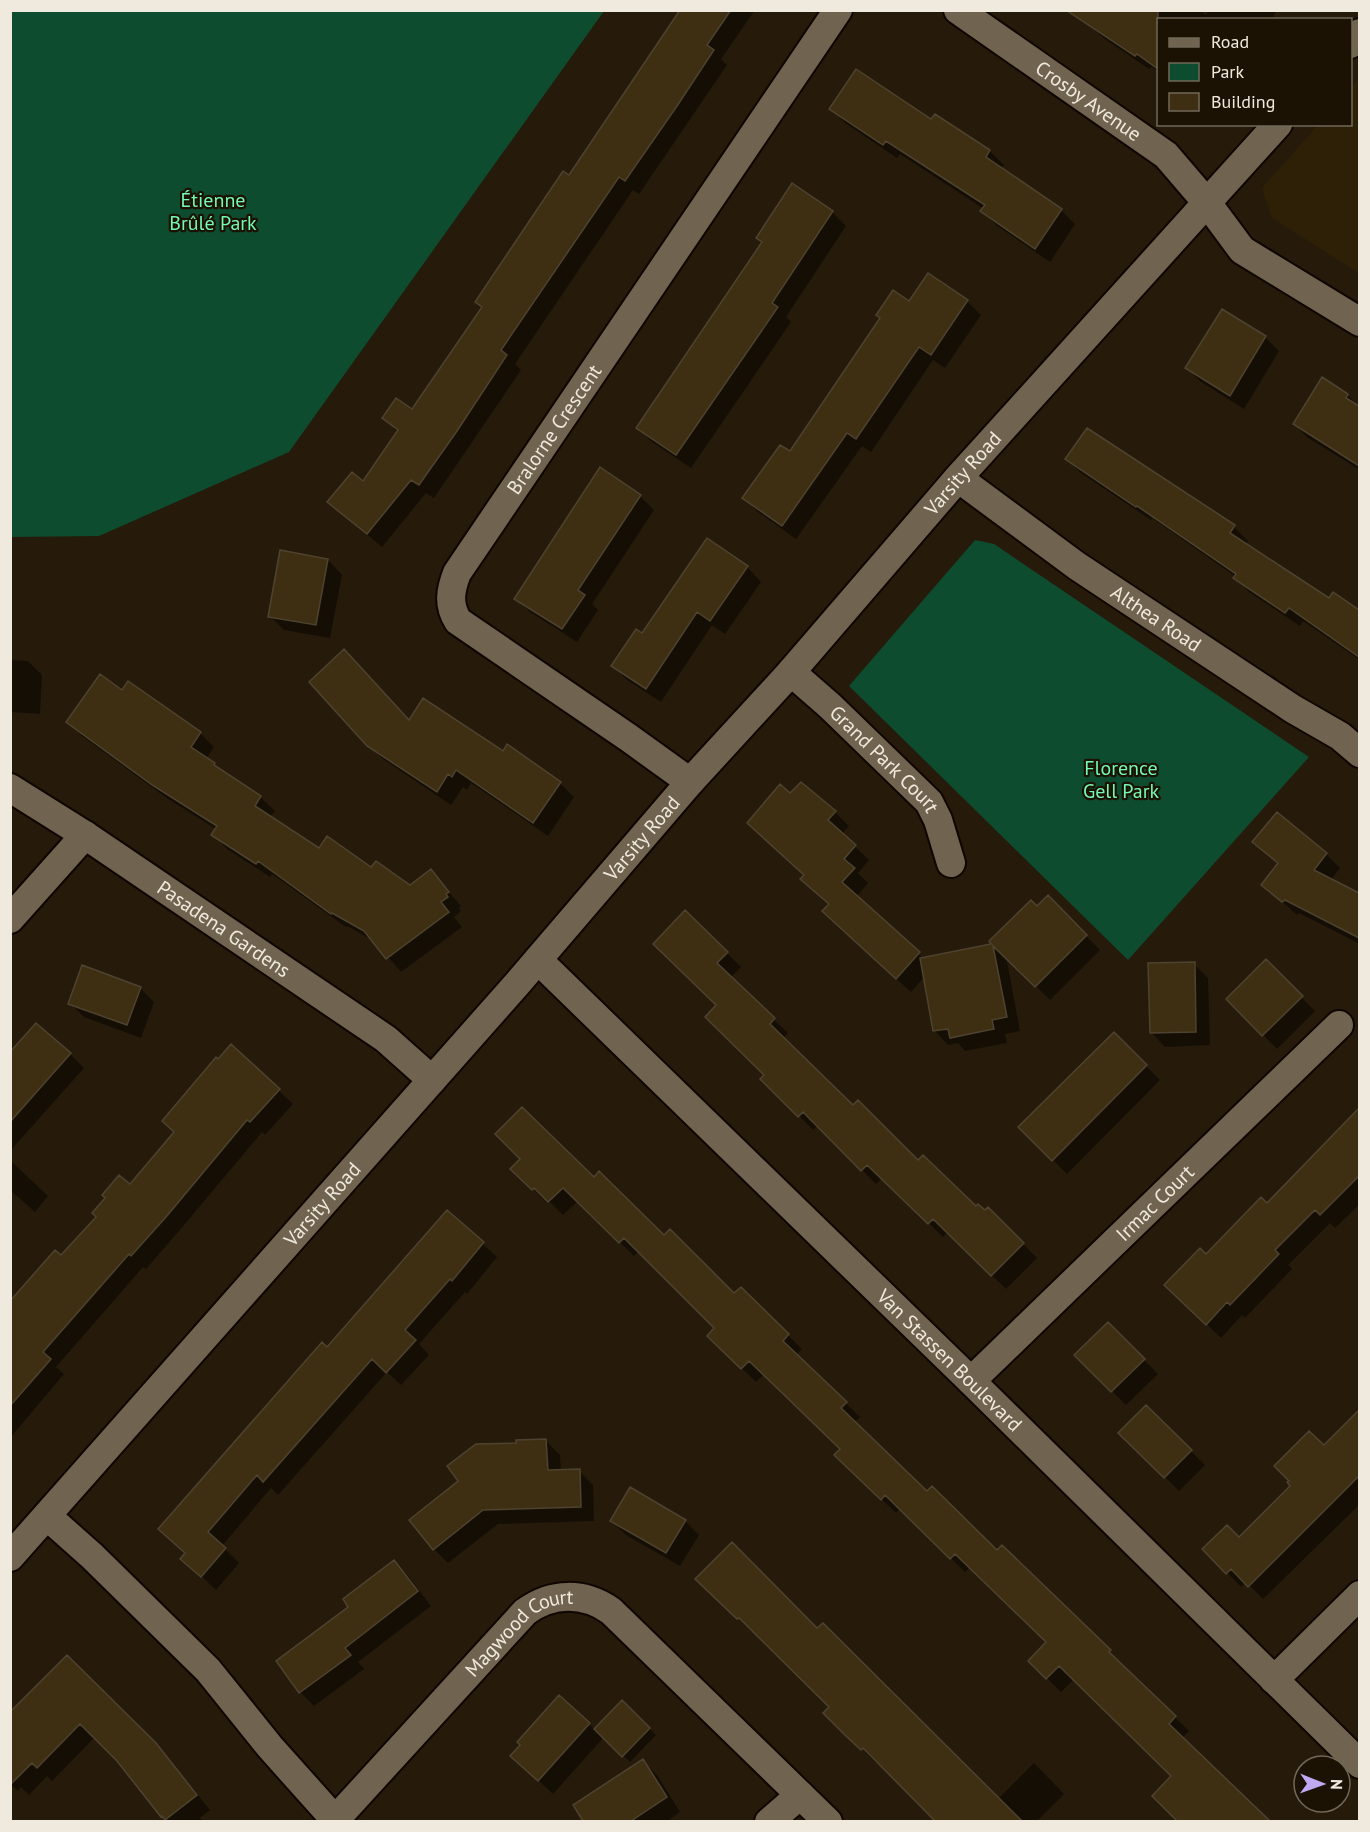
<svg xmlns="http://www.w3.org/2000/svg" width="1370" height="1832" viewBox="0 0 1370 1832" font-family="'PT Sans',sans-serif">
  <rect width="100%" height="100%" fill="#261b0a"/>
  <path fill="#2e2007" d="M1359,78v195l-87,-55 -10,-30 56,-63 32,-1 1,-36z"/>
  <path fill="#0e4c30" d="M10,11l1,-1 593,1 -315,441 -190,84 -88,1z
    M975,540l19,4 315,213 -181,203 -279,-274z"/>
  <path fill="#0007" d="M682,10h73l-34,49 6,6 -88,129 -6,-4 -118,174 6,6 -87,128 -8,-5 -44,54 -53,-45 35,-19 34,-51 -14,-14 29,-7z
    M1092,10h108l6,5 3,-5h68l-6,10h-113v52l-6,-5 -3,2 -47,-32 -14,-14z
    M831,109l100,12 4,-5 55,35 14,14 -3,4 60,41 14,14 -25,38 -54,-37 -14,-14 2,-2 -84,-55 -3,4 -52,-35z
    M832,212l14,14 -60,91 5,5 -100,146 -39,-26 -14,-14 125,-185 -5,-5z
    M967,301l14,14 -36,53 -12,-8 -62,92 -9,-6 -66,93 -38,-27 -14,-14 46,-45 120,-150z
    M1265,337l14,14 -35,58 -43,-27 -14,-14z
    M1347,395l13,12v63l-52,-32 -14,-14z
    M1087,430l147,97 14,14 -2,3 83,56 4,-6 27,18v48l-57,-39 -3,5 -51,-34 -13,-15 -84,-59 -1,2 -70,-47 -14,-14z
    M640,496l14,14 -62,94 6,6 -21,32 -47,-30 -14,-14z
    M281,552l47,8 14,15 -12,63 -46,-8 -14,-14z
    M747,567l14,15 -36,52 -13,-9 -51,77 -34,-22 -14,-14z
    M10,660l18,1 14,14 -2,39 -30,-2z
    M122,692l78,41 14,14 -8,12 16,13 38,25 15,14 -5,6 49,33 53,20 38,17 20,-16 31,35 -2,2 2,3 -7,6 8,10 -61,45 -27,-31 -27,-15 -1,1 -74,-53 -2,3 -43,-28 -14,-15 3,-5 -48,-30 -86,-63 -14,-14z
    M410,722l93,31 57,30 14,14 -26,39 -77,-53 -4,7 -4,-3 -12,18 -68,-46 -15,-14z
    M791,795l44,17 14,14 -7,8 27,26 -11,13 10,10 -12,14 68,62 70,-14 54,-47 52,52 -50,50 -44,-44 14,75 -15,3 2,9 -42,8 -7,-8 -10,2 -14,-15 -9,-54 -14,16 -48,-44 -58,-73z
    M1277,814l49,40 14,14 -9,12 29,15v49l-61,-31 -2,2 -34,-31 16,-20 -25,-22z
    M727,953l14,14 -11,11 58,55 -5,5 70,69 123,101 9,4 3,-3 49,49 -31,31 -58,-57 -5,5 -61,-59 -6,6 -58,-59 -5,5 -50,-51 3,-4 -48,-70 -49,-47z
    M1266,962l49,49 -38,38 -49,-50z
    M1194,964l14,14 2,67 -45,2 -14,-15z
    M140,988l14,14 -13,36 -57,-21 -14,-14z
    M1114,1034l46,46 -93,94 -47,-47z
    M232,1047l61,57 -28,31 -3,-3 -83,99 -33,38 -3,-2 -87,100 8,7 -54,64v-124l52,-57 68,-70 46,-55 42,-71z
    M10,1054h60l14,14 -74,83z
    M1360,1111v93l-25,24 -5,-5 -42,42 4,4 -47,49 -3,-3 -21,23 -55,-53 40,-29 61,-50z
    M10,1160l38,36 -13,16 -25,-22z
    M513,1169l81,10 140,116 7,-6 61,60 -6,6 64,62 -6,6 73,70 70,59 5,-4 187,183 -7,7 87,84h-94l-3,-4 2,-2 -1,-40 -99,-97 -13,13 -31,-31 18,-19 -78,-75 -5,5 -65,-64 -4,5 -60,-58 6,-5 -78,-76 -8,8 -47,-46 7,-8 -77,-77 -5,5 -56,-55 -15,14 -14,-14 -2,2z
    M447,1212l50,45 -30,37 -2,-2 -46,52 10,11 -28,30 -14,-13 -109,123 -7,-7 -49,58 17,17 -23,27 -34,-32 145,-209z
    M1108,1324l50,50 -32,31 -50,-50z
    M1146,1407l59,58 -26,26 -58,-58z
    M1360,1413v91l-97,95 -17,-17 -5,5 -37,-38 35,-10 53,-53 32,-39z
    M546,1441l14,14 1,16h18l14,14 1,36 -96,3 -50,39 -14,-14 83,-105z
    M611,1521h74l14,14 -19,31 -54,-31z
    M394,1562l14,14 23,30 -73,56 6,7 -50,37 -14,-14 -22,-30 72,-55z
    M712,1593l105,37 181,169 36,-36 30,31 -28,28h-99l-59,-61 -2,2 -50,-50 5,-6 -77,-76 -2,1z
    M67,1657l102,102 41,51 -10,8 3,4h-36l-48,-61 -24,-24 -43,44 -5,-5 -18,19 -8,-8 -3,4 -8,-7z
    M559,1697l36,33 27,-28 34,33 -26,27 -26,-25 -51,57 -41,-38z
    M643,1761l14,14 23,37 -14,10h-81l-10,-16z"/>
  <path fill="#3f2f12" stroke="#4e4330" stroke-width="1.5" d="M680,10h51l-24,35 7,5 -37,56 -52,75 -6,-4 -118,173 6,5 -50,76 -38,54 -8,-5 -44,54 -40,-32 25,-30 11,9 35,-51 -16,-12 14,-20 16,11 70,-102 -7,-5 51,-76 37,-55 6,4z
    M1066,10h92v59l-21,-15 -2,2z
    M856,69l75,50 4,-5 55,36 -4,7 76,52 -27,40 -55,-38 5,-6 -99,-64 -3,4 -54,-36z
    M792,183l41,28 -61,92 6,4 -102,148 -40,-27 126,-186 -6,-4z
    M928,273l40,27 -37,55 -12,-8 -63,92 -9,-6 -65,93 -40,-28 38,-53 10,6 90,-133 -4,-3 17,-25 16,11z
    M1222,309l44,27 -36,60 -45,-28z
    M1322,377l26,17 -2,4 13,8v60l-66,-42z
    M1087,428l148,97 -5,8 99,65 4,-6 26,18v47l-70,-49 -4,5 -52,-35 3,-4 -99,-68 -1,1 -71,-48z
    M600,467l41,28 -63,95 7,5 -23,34 -48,-30z
    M707,538l41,28 -38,55 -13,-9 -51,77 -35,-23 25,-37 6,4z
    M280,550l48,9 -12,66 -48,-8z
    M344,649l65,71 14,-22 80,53 4,-7 54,38 -28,41 -77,-53 -4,7 -4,-3 -11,18 -70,-46 -58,-64z
    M100,674l22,16 6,-9 73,51 -10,15 24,16 -1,2 47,31 -6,10 64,42 8,-12 44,31 5,-6 34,24 21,-16 18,23 -3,2 2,3 -7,5 8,10 -63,47 -22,-28 -32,-18 -1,1 -73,-53 -2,3 -45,-29 6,-9 -65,-41 -86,-63z
    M801,782l35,29 -8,9 28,25 -12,14 11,9 -13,14 78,70 -24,27 -74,-68 7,-7 -29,-25 4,-4 -57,-52 33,-39 10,9z
    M1277,812l50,41 -13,17 45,23v45l-74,-38 -3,2 -21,-17 17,-22 -26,-21z
    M1048,895l39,40 -52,52 -42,-41 14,71 -15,3 2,9 -15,3 -29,6 -2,-9 -15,2 -13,-73 71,-14 -2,-3 42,-41 6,6z
    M685,910l43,42 -11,11 58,55 -5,6 83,81 5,-5 60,60 5,-5 53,51 2,-2 7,6 3,-3 36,36 -33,33 -58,-57 -5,5 -61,-59 -6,6 -58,-59 -5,5 -38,-38 4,-4 -59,-58 11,-12 -63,-61z
    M1266,959l37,37 -41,40 -36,-37z
    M1195,962l1,70 -46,1 -2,-70z
    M82,965l59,22 -14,38 -59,-21z
    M36,1023l35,30 -61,69v-70z
    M1114,1032l33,33 -95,96 -34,-34z
    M231,1044l49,45 -30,33 -3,-2 -81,97 -35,39 -2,-2 -86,98 8,7 -41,47v-105l45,-51 6,5 35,-38 -4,-4 13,-15 -3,-3 17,-20 11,9 44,-52 -12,-11 54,-64 2,2z
    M522,1107l72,70 5,-6 65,64 6,-6 64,64 7,-6 48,47 -6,7 64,61 -6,6 86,83 5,-5 65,64 5,-5 109,105 -2,2 67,64 -7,8 101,97h-93l-25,-25 19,-20 -112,-110 -13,13 -18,-18 18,-19 -91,-88 -5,5 -65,-64 -4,5 -47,-45 6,-6 -91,-88 -8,8 -34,-33 7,-8 -90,-90 -5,5 -56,-55 -15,14 -14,-14 -2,2 -22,-21 10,-10 -25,-25z
    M1359,1108v68l-39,39 -5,-5 -40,40 4,4 -49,51 -3,-3 -21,23 -42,-40 36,-37 6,6 55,-57 6,6z
    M447,1210l37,32 -32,39 -2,-2 -45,51 11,10 -30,33 -14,-14 -109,123 -6,-7 -49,57 18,16 -25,29 -21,-18 5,-6 -27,-24 164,-187 5,5z
    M1108,1322l37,37 -34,33 -37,-37z
    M1146,1405l46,45 -28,28 -46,-45z
    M1359,1410v66l-111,111 -17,-18 -5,5 -24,-25 25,-24 12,12 51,-51 -3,-4 2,-1 -15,-15 35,-35 15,14z
    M546,1439l2,31 32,-1 1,38 -98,3 -50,40 -24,-30 49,-39 -11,-15 29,-22 40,-1v-3z
    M630,1487l56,33 -20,33 -56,-32z
    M732,1542l85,86 6,-5 199,198h-87l-72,-73 -2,2 -14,-13 -24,-24 6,-6 -90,-89 -2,1 -42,-40z
    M394,1560l24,31 -73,57 6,7 -52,38 -23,-32 72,-54 -5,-8z
    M67,1655l89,88 41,52 -32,25 -3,-4 -1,1 -44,-56 -37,-37 -43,44 -5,-5 -22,22v-73z
    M559,1695l31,28 -52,58 -28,-25 10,-11 -3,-3z
    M622,1700l28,28 -28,29 -28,-28z
    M643,1759l24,38 -36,24h-48l-10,-16z"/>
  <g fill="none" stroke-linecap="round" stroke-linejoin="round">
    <g stroke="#0f0600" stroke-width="32">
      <g id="street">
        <path id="s1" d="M958,10l208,145 42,49 34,46 118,72"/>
        <path d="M1350,44l10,-11"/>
        <path id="s2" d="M958,478l119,88 216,143 47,27 20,17"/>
        <path id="s3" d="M791,672l39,34 99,96 9,18 13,43"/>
        <path id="s4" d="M690,782l-61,-44 -171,-117c-10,-16 -8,-30 -1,-48l381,-563"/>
        <path id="s5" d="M10,788l75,47 301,204 46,41"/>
        <path d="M10,919l75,-84"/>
        <path id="s6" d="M538,960l433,421 389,383"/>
        <path id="s7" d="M971,1381l368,-356"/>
        <path d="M47,1516l45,40 116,114 62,77 67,75"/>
        <path id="s8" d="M10,1557l507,-573 173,-202 101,-110 167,-194 320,-354"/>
        <path d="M1274,1680l86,-85"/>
        <path id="s9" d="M335,1820l190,-208c27,-20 59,-20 86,-1l217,211"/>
        <path d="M769,1822l31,-27"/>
      </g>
    </g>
    <use href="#street" stroke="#706450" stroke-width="28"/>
  </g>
  <g text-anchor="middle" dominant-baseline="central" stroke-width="4.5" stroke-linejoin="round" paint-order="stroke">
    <g font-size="20" fill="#f0e9dd" stroke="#1c1203">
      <text stroke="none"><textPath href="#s1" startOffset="159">Crosby Avenue</textPath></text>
      <text stroke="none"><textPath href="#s4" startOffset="506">Bralorne Crescent</textPath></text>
      <text stroke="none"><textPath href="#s8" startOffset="1443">Varsity Road</textPath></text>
      <text stroke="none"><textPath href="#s2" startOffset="243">Althea Road</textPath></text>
      <text stroke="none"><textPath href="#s3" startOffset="128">Grand Park Court</textPath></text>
      <text stroke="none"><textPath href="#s8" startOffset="957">Varsity Road</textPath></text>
      <text stroke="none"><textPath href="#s5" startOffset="256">Pasadena Gardens</textPath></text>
      <text stroke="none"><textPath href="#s7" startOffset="256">Irmac Court</textPath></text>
      <text stroke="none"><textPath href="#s8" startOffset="471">Varsity Road</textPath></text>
      <text stroke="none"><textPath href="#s6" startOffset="574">Van Stassen Boulevard</textPath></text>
      <text stroke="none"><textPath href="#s9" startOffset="266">Magwood Court</textPath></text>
    </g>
    <g font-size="20" fill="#74fab5" stroke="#1c1203">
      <text x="213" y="200">Étienne<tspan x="213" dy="23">Brûlé Park</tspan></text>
      <text x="1121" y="768">Florence<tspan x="1121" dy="23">Gell Park</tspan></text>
    </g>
  </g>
  <rect width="1370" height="1832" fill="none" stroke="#f0e9dd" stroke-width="24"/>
  <rect x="1157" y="18" width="195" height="108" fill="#1c1203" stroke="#71685a" stroke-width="1.5"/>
  <rect x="1169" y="38" width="30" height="9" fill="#706450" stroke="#71685a" stroke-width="1.5"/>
  <text x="1211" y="48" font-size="18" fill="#f0e9dd">Road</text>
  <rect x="1169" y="63" width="30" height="18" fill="#0e4c30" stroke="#71685a" stroke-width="1.5"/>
  <text x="1211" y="78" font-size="18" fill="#f0e9dd">Park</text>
  <rect x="1169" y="93" width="30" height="18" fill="#3f2f12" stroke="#71685a" stroke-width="1.5"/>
  <text x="1211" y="108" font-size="18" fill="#f0e9dd">Building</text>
  <g transform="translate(1322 1784) rotate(91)"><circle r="28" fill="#1c1203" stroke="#71685a" stroke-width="1.5"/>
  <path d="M0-4.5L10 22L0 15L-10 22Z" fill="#c0a8f3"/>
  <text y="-9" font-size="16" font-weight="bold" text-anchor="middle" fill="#f0e9dd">N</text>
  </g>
</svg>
